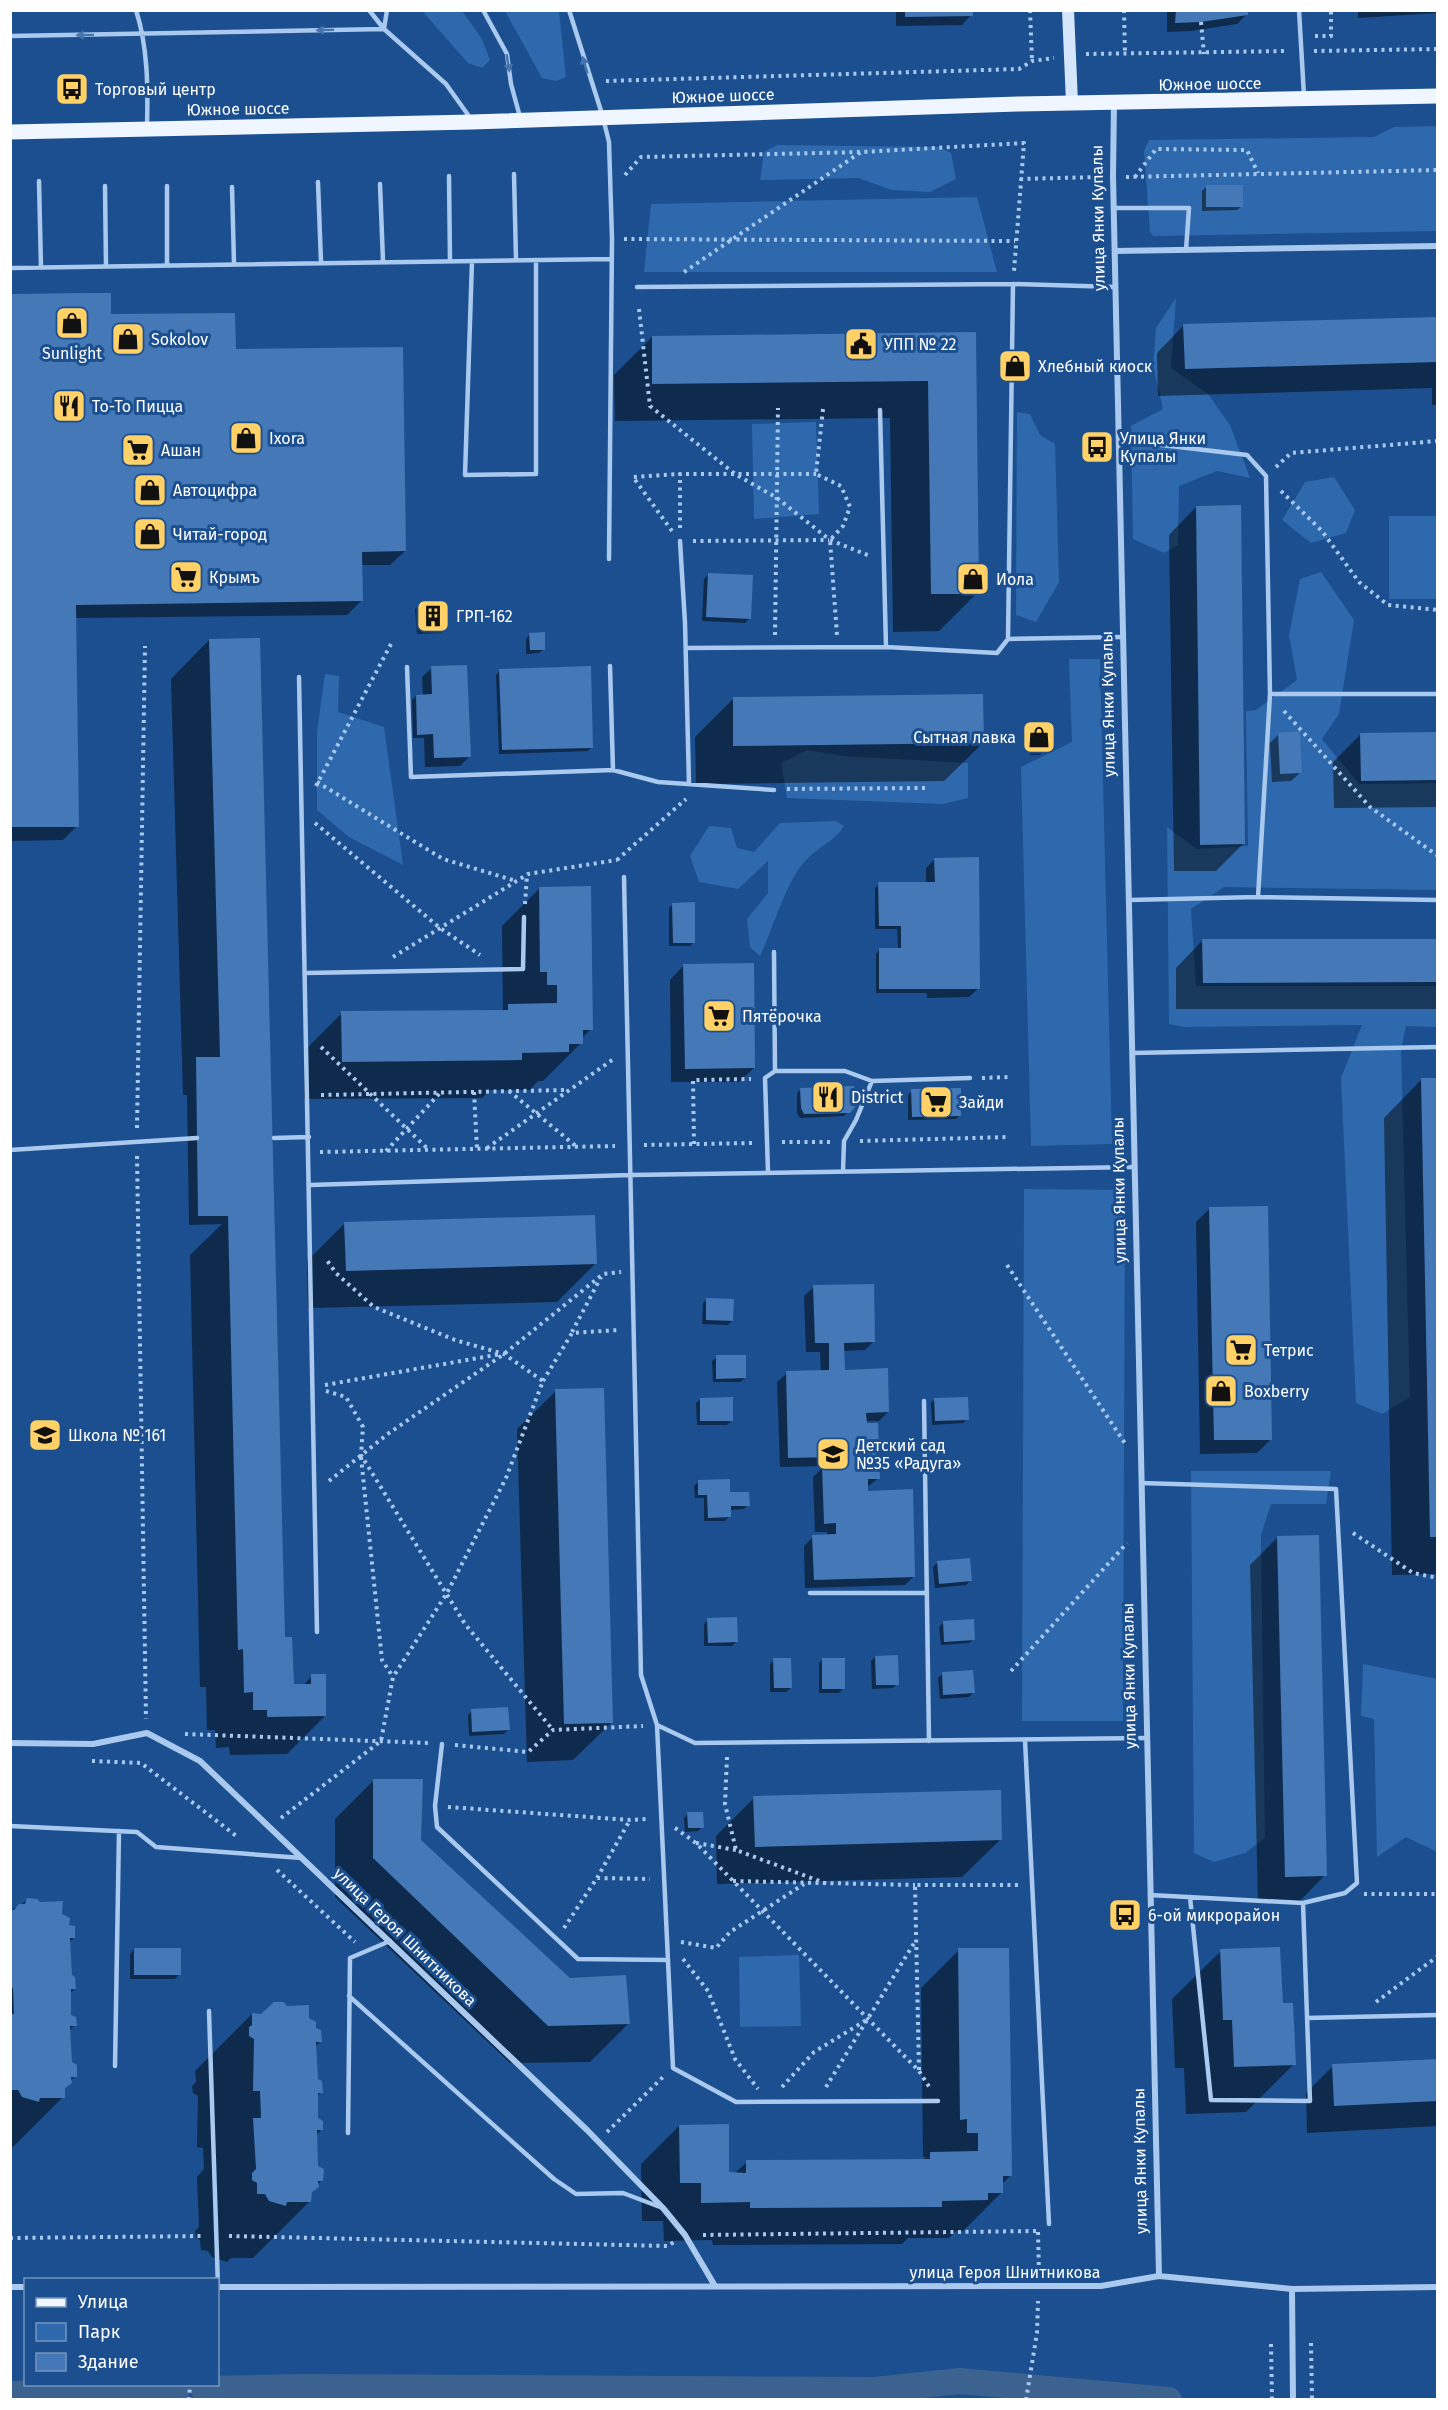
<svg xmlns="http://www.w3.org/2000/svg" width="1448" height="2410" viewBox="0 0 1448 2410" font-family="'Fira Sans',sans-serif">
  <rect width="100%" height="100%" fill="#1b4f8f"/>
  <path fill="#2e69ad" d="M422,11h40l20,28 8,21 -8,8 -14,-5z
    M505,11h54l7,66 -10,4 -14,-3z
    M1437,126v105l-284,5 -3,-4 -6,-81 5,-11 225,-3 20,-10z
    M777,145l162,2 12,6 5,26 -26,13 -38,-2 -34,-12 -98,2 4,-28z
    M977,197l20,75h-353l7,-68z
    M1176,298l-5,70 37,26 22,31 20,53 -33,-7 -38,15 -1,59 -14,8 -31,-14 -2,-113 32,-17 -10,-43 3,-38z
    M1017,412l13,2 10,21 15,9 4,138 -23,40 -20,-7z
    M816,422l3,92 -65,5 -2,-95z
    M1334,477l21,33 -9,23 -35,10 -29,-23 23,-38z
    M1389,516h48v83h-48z
    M1321,572l33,48 -15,94 -17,25 37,45 78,-1v107l-213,-3 -33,22 5,77h241v41l-31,-1 -5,23 9,348 -28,17 -26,-11 -15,-325 21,-53 -178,2 -15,-3 -2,-197 30,22 51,-3 -2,-135 10,-1 41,-30 -8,-45 11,-56z
    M1069,659h31l12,485 -81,2 -10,-379 51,-25z
    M325,674l14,2 -1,36 46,15 19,138 -54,-28 -32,-27v-79z
    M807,750l37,6 124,7v35l-25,6 -156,-6 -6,-35z
    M836,821l8,5c-9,15 -26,21 -38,34 -21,23 -32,67 -46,96l-10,-9 -3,-28 21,-26v-32l-30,28 -39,-7 -9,-26 19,-30 22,2 6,20 17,4 26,-29z
    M1024,1189l101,1 -2,531h-101z
    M1191,1471h140l-5,33h-55l-10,31 4,303 -20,15 -31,9 -20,-9z
    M1363,1664l74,15v173l-31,-15 -29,20 -3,-138 -13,-3z
    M799,1955l2,71 -61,1 -1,-70z"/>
  <path fill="#0007" d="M896,10h75v5l-9,10 -66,1z
    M1167,10h80v4l-10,10 -46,7 -24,1z
    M1358,10h80v3l-80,5z
    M1206,187l36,19 -5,4 -35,1v-20z
    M10,296l99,19 125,35 171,201 -15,14h-30l1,36 -14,14 -273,3 3,208 -14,14 -53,1z
    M1438,318v87h-6v-17l-274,8 -1,-43 27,-28z
    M974,334l3,259 -38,38 -46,1 -3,-214 -275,3 -1,-46 38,-38z
    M1196,507l48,336 -28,28h-42l-5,-336z
    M709,574l40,45 -4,4 -43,-2 2,-42z
    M419,605l27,24 -4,4 -25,1 -2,-25z
    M530,634l14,15 -5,4 -13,1v-15z
    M209,640l75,998 8,48h10l10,-10 13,40 -38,38 -57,1 -1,-8 -13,1 -1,-18h-8l-1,-43h-6l-10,-432 32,-31 -33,1 -2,-130h-4l-12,-416z
    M432,668l37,89 -9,9 -35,1 -1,-29h-11l-1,-38 4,-4h7l-1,-19z
    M500,670l92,77 -4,4 -89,3 -3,-79z
    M733,699l250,44 -39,38 -248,3 -1,-47z
    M1034,724l10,27 -4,4h-10v-27z
    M1438,733v74l-104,1 -1,-46 28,-28z
    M1279,734l22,38 -10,9 -19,1 -2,-39z
    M935,859l44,129 -10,9 -42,1v-5h-51v-39l4,-5h18l-1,-20h-22v-41l4,-4 47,-1v-15z
    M540,888l51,141 -10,10v4l-38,38h-5l-8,9h-40l-8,8 -178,1v-48l38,-38 161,-2 -1,-85z
    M673,904l21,38 -4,4h-21v-38z
    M1203,940h235v69h-262v-41z
    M684,965l70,103 -15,14h-68l-1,-102z
    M1422,1079h16l-1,495 -45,1 -8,-457z
    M801,1089l52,17 -9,10 -44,2 -3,-5v-20z
    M912,1091l48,24 -4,4 -48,1v-25z
    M1210,1208l61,231 -14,14 -57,1 -4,-232z
    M345,1223l250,41 -38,38 -249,6 -1,-47z
    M814,1287l60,54 -9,9 -22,1v20l45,41 -9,9h-14l14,57 -12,9v5l47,84 -9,9 -100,3 -1,-42 9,-9 14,-1v-4h-12l-2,-55 12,-11 -45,1 -3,-85 10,-9 34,-1 -1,-20h-14l-2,-56z
    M707,1299l25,22 -4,4 -26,-1 1,-21z
    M717,1357l28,21 -5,4h-27l-1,-21z
    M556,1391l56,331 -39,38 -46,2 -10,-333z
    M701,1399l31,21 -5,5h-30l-1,-22z
    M935,1399l32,20 -4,4 -31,2 -1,-22z
    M699,1481l30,13 19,11 -4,4 -15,1v7l-4,4h-21v-23h-9l-1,-12z
    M1278,1537l47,338 -27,28h-40l-8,-338z
    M937,1563l33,18 -4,4 -31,3 -2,-21z
    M708,1620l28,22 -4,4h-28v-22z
    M944,1622l30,17 -5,4 -28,2 -2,-18z
    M875,1657l22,27 -4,4 -21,1 -1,-28z
    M823,1659l20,30 -4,4h-20v-30z
    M774,1660l17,28 -5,4h-16v-28z
    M943,1674l30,19 -4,4 -29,2 -2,-21z
    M472,1711l36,19 -4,4 -35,2 -1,-21z
    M373,1781l47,59 149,139 59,45 -38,38 -80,1 -175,-166v-78z
    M754,1798l247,41 -39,38 -245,7 -1,-48z
    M688,1813l14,14 -4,4 -13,1 -1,-14z
    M28,1900l33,15 13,23 -6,5 2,32 5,14 -6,5 1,21 5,10 -6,6 1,32 5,13 -12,14v7l-53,53v-239z
    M134,1949l45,26 -4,4h-45v-25z
    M959,1950l51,226 -9,9v8l-38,38h-7l-7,7h-41l-6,6 -189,1 -1,-5 -48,1 -1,-20h-21l-1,-57 38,-38 49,48h6l13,-12 176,-2 3,-3h-3l-2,-169z
    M1221,1951l60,54 13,59 -48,48 -60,2 -2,-46h-9l-3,-69z
    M252,2014l55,5 14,22 -6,6 2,32 4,13 -5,6 1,21 5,10 -6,6 1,32 5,13 -12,13v8l-57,57h-22l-4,4 -15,-5 -4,-6 -7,-1 -1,-10 -4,-3 -1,-6 4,-4 -2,-50 7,-8 -1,-21 -6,-1 1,-51 -5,-3 -1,-7 4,-4 -1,-11z
    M1438,2061v65l-131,7 -1,-40 27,-27z"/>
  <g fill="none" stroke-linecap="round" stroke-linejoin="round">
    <path stroke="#3c6290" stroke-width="26" d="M203,2389l100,-2 572,3 85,-9 209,19
      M10,2394l167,-4"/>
  </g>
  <path fill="#4478b7" d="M905,10h68v6l-68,1z
    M1176,10h72v5l-47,7 -26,1z
    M1206,185h37v22h-37z
    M88,293h23v21l124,-1 1,36 167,-2 3,204 -44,1 1,49 -287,4 3,222h-69v-533z
    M1438,317v45l-253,7 -2,-45z
    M976,332l3,262h-48l-3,-213 -276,3v-48z
    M1241,505l4,339 -45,1 -4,-339z
    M708,573l45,2 -2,44 -45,-2z
    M446,602l1,27 -27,2 -1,-27z
    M545,632v18h-15l-1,-17z
    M260,638l25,999h7l2,47h17v-10h15v42l-59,1v-7h-14v-18l-9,1 -1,-44 -5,1 -10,-434h-30l-2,-159h24l-11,-418z
    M467,665l4,92 -37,1 -1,-24 -16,1 -1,-40 16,-1 -1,-28z
    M591,666l2,82 -91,2 -3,-81z
    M983,694l1,49 -251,3v-49z
    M1033,722h12l1,29 -12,1z
    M1300,731l2,42 -22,1 -2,-41z
    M1438,732v48l-77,1 -1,-48z
    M979,857l1,132h-101v-41h22v-22h-22l-1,-44h57l-1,-24z
    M591,886l2,144h-10v14h-14v8l-47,1v7l-180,2 -1,-51 167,-1v-6l49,-1v-18h-10v-13h-7l-1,-85z
    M695,902v41h-22l-1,-40z
    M1202,939h236v43l-235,1z
    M754,963l1,105 -70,1 -2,-105z
    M1421,1078h17v459h-8z
    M854,1086l1,21 -5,6 -46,1 -3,-6 -1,-20z
    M961,1088v28l-49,1 -1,-28z
    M1268,1206l4,234h-58l-5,-233z
    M595,1215l2,49 -251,7 -2,-49z
    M874,1284l1,58 -31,1 1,27 43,-2 1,44 -23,1 1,10h11l2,56h-12v12l45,-2 2,88 -101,3 -2,-45 24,-1v-11l-12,1 -2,-58h11v-9l-45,1 -2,-87 43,-1v-27h-14l-2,-58z
    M706,1298l28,1 -1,22 -27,-1z
    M716,1355h30v23l-30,1z
    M604,1388l9,335 -49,1 -9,-335z
    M733,1397v24h-33v-23z
    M968,1397l1,23 -34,1 -1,-23z
    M730,1479v13h19l1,14h-19v11l-23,1 -1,-23h-9v-15z
    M1319,1535l8,341 -42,1 -8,-341z
    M970,1558l2,23 -33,3 -2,-23z
    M737,1617l1,25 -30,1 -1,-25z
    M974,1619l1,21 -31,2 -1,-21z
    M898,1655l1,30h-23l-1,-29z
    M773,1658h18l1,30h-18z
    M822,1658h23v31h-23z
    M973,1670l2,23 -32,2 -1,-23z
    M508,1707l2,23 -38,2 -1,-23z
    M373,1779h50l-2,61 149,138 56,-3 4,49 -82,2 -175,-168z
    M1001,1790l1,50 -247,7 -2,-51z
    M687,1812h16l1,16h-16z
    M27,1898l10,1 3,3 23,-1 -1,13 8,4 -1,7 6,1v12h-5l2,37 3,2 1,12h-5v26l5,2 1,9h-7l2,36 5,3v12h-6l1,6 -7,5v10h-25l-1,4 -17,-5 -4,-7h-8v-76h4l-1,-26 -3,-1v-77h4l5,-6h6z
    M1280,1947l3,56h10l3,62 -62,2 -2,-47h-9l-3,-71z
    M134,1948h47v27h-47z
    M958,1948h51l3,228h-9v17h-15v7l-46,1v6l-192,1v-6l-49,1v-20h-21l-1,-58 50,-1v48l17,1v-13l184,-1v-7l48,-1v-18h-11v-14l-7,1z
    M274,2002h10l3,4 22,-1v13l7,4v6l5,2 1,12h-6l2,37 4,2 1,12h-5v25l5,3v9h-6l1,36 6,3 -1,12h-5l1,6 -7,5 -1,10h-24l-1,4 -17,-5 -4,-7h-8v-11l-5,-3v-7l4,-4 -3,-51h8l-1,-27h-7l1,-52 -5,-3v-9l3,-2v-12l9,1z
    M1438,2059v42l-104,5 -2,-42z"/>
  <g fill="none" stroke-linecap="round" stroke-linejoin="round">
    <path stroke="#a9c9ee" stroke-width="4" stroke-dasharray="3 4.5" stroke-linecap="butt" d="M1030,10l2,51
      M1124,10l1,43
      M1201,22l3,32
      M1315,36h16v-26
      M1314,51l124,-2
      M1086,54l202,-3
      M606,81l413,-12 13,-8 22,-3
      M625,175l16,-18 221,-5 162,-9 -10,128
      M1126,177l312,-7
      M1135,177l21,-28 91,1 11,23
      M1020,179l78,-2
      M624,239l391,2
      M684,272l177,-120
      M639,309l11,97 85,68 42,24 53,42 40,16
      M823,409l-7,65 25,12 9,21 -7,19 -13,14 7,95
      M1276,467l15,-14 147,-12
      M1281,491l41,40 37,51 29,23 50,5
      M680,528v-54h136
      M672,531l-39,-54 47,-3
      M693,541l136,-1
      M775,635l3,-227
      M1284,711l86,96 68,49
      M317,782l126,77 73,22
      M316,786l76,-144
      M787,789l140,-1
      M315,823l125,105 40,27
      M617,860l69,-61
      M525,904l2,-29
      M393,957l135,-83 89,-14
      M321,1047l107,102
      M982,1078l26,-1
      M509,1091l68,56
      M474,1092l3,57
      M321,1095l246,-5
      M137,1128l8,-482
      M860,1141l149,-4
      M782,1142h49
      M694,1144l-1,-64 58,-1
      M644,1145l109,-2
      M487,1148l128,-90
      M386,1151l54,-58
      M320,1152l295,-6
      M137,1156l9,563
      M1007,1265l119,180
      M572,1332l29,-55
      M543,1381l29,-48 47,-3
      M325,1385l176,-31
      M326,1391l20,6 17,30 -2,28 104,169 88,106
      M361,1457l21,203 11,17
      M329,1481l60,-48 115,-79 99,-80 18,-2
      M1353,1533l60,40 25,5
      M1011,1671l116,-128
      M185,1734l244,9
      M455,1745l73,7 25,-22 90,-4
      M727,1757l-2,47 11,46 94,35
      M92,1761l49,2 98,75
      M448,1807l182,13 17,-1
      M281,1818l100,-77 12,-64 54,-84 59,-115 37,-97 -39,-27 -49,-14 -81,-33 -38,-34 -10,-14
      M675,1828l21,15 223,228 11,17
      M696,1843l40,7
      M277,1870l78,72
      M597,1878l33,-58
      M733,1881l182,4
      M1364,1894h74
      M564,1928l33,-50 53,1
      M681,1942l35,6 14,-16 74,-48
      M683,1959l25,32 27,68 23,30
      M1376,2002l62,-46
      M919,2070l-4,-185h104
      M782,2087l32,-35 54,-33
      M826,2087l90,-147
      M607,2132l57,-56
      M1038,2232l1,41
      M703,2235l334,-4
      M229,2236l439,10 6,-4
      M10,2238l194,-2
      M1311,2343l1,57
      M1271,2344l1,56
      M189,2400l1,-16
      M1026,2400l11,-67 1,-32"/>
    <path stroke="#a9c9ee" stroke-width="4.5" d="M136,10c12,38 12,77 11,117
      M369,10l15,19 62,55 25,35
      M483,10l24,44 4,30 9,33
      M569,10l33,104
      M1299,10l5,86
      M384,29l3,-19
      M10,36l374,-7
      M604,122l5,20 3,97 -3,320
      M514,174l2,86
      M449,176l1,85
      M39,181l2,87
      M318,182l3,80
      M380,184l3,77
      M105,186l1,80
      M167,186v79
      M232,187l2,76
      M1114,208h75l-3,42
      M472,261l-7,214 71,-1v-214
      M10,268l601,-9
      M1013,284l103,3
      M637,287l376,-3 -5,355 115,-2
      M880,410l6,237
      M1119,440l128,15 19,21 4,218 -12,203 -129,3
      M680,541l5,82 4,161
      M686,648l200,-1 111,6 11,-14
      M610,666l3,104
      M407,667l4,110 202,-7 45,12 116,8
      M299,677l18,955
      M1270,694h168
      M624,877l17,798 16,50 38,18 452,-5
      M1258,897l180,3
      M306,973l217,-4 1,-52
      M1132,1053l306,-6
      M775,1071h70l27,10
      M274,1138l35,-1
      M10,1150l187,-12
      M843,1171l1,-30 12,-21 16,-39 98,-3
      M768,1172l-3,-94 10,-7 -1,-119
      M310,1185l320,-10 505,-8
      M924,1401l5,340
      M1141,1483l195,6 21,394 -12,10 -42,10 -153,-8
      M810,1593h117
      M657,1725l16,343 63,34 202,-1
      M1025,1740l24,484
      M442,1744l-7,62 2,21 141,132 90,1
      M10,1826l127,6 19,15 146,11
      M1190,1897l21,203 99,1 -7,-198
      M349,1996l205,183 22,15 47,-1 37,14
      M209,2011l9,276
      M1307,2018l131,-3
      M115,2066l4,-235
      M348,2133l2,-175 40,-17"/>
    <path stroke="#a9c9ee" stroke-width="6" d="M1114,103l-1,73 46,2100
      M1115,251l323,-5
      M10,1743l83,1 54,-11 53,28 387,369 76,78 22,27 30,51
      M10,2287h16
      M218,2287l883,-1 58,-10 133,13 146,-2
      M1292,2289l1,111"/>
    <path stroke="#d6e6fa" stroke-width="12" d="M1068,10l4,93"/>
    <path stroke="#f0f6ff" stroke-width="15" d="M10,132l462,-10 547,-18 419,-8"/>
  </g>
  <defs><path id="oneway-solid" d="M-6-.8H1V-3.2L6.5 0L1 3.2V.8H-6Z" transform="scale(1.5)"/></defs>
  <g fill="#4674ac">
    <use href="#oneway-solid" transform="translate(325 30) rotate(179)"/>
    <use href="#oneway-solid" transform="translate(85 35) rotate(179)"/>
    <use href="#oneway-solid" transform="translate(508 63) rotate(81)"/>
    <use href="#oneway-solid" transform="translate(585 65) rotate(-106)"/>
  </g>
  <defs>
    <g id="bus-square" transform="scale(1.725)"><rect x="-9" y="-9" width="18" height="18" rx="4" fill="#ffd166" stroke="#1b4f8f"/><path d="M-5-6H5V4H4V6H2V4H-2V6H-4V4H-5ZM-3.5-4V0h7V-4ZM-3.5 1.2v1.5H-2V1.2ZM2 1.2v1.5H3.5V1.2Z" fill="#111"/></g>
    <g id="shop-square" transform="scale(1.725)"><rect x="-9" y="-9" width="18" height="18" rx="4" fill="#ffd166" stroke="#1b4f8f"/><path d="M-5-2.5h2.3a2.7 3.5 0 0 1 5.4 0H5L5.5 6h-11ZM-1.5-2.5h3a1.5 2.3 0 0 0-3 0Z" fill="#111"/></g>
    <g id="civic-square" transform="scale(1.725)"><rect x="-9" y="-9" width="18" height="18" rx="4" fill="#ffd166" stroke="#1b4f8f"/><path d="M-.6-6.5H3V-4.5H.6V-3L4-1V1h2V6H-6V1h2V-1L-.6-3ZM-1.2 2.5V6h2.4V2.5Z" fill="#111"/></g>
    <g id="restaurant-square" transform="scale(1.725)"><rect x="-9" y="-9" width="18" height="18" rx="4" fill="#ffd166" stroke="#1b4f8f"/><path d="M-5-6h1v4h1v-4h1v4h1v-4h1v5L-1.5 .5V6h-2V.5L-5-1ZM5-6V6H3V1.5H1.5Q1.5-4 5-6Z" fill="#111"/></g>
    <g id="supermarket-square" transform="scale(1.725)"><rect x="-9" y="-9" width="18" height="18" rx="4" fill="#ffd166" stroke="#1b4f8f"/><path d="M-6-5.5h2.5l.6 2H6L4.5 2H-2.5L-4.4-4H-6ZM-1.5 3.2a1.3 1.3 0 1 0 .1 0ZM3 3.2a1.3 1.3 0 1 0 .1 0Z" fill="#111"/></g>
    <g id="building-square" transform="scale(1.725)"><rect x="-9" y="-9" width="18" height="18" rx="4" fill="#ffd166" stroke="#1b4f8f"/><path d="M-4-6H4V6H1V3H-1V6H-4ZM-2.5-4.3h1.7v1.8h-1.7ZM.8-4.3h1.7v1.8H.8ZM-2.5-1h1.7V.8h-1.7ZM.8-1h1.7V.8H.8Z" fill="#111"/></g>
    <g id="school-square" transform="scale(1.725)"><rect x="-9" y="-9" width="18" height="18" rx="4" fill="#ffd166" stroke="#1b4f8f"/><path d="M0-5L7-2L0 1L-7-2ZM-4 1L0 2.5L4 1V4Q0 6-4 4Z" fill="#111"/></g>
  </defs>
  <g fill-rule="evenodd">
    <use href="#bus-square" x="72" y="89"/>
    <use href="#shop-square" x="72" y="323"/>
    <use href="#shop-square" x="128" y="339"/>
    <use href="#civic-square" x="861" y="344"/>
    <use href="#shop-square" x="1015" y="366"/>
    <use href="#restaurant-square" x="69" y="406"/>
    <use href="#shop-square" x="246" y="438"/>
    <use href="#bus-square" x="1097" y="447"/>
    <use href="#supermarket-square" x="138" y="450"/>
    <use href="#shop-square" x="150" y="490"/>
    <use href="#shop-square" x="150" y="534"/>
    <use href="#supermarket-square" x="186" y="577"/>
    <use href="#shop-square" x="973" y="579"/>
    <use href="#building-square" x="433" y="616"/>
    <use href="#shop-square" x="1039" y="737"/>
    <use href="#supermarket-square" x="719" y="1016"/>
    <use href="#restaurant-square" x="828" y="1097"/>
    <use href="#supermarket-square" x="936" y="1102"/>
    <use href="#supermarket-square" x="1241" y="1350"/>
    <use href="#shop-square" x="1221" y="1391"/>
    <use href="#school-square" x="45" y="1435"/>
    <use href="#school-square" x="833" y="1454"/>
    <use href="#bus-square" x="1125" y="1915"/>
  </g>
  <g text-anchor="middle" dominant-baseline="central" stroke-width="6" stroke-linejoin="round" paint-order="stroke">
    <g font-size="16" fill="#fff" stroke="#1b4f8f">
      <text transform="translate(1210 84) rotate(-1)">Южное шоссе</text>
      <text transform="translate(723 96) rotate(-2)">Южное шоссе</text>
      <text transform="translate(238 109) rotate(-1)">Южное шоссе</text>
      <text transform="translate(1098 218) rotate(-91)">улица Янки Купалы</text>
      <text transform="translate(1108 704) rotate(-91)">улица Янки Купалы</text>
      <text transform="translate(1119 1190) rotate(-91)">улица Янки Купалы</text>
      <text transform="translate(1129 1676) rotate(-91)">улица Янки Купалы</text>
      <text transform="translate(405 1937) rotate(44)">улица Героя Шнитникова</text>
      <text transform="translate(1140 2161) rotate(-91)">улица Янки Купалы</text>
      <text x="1005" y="2272">улица Героя Шнитникова</text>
    </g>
    <g font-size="16" fill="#fff" stroke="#1b4f8f" text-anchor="start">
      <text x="95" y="89">Торговый центр</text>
      <text x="151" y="339">Sokolov</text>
      <text x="884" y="344">УПП № 22</text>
      <text x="72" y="353" text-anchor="middle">Sunlight</text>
      <text x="1038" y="366">Хлебный киоск</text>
      <text x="92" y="406">То-То Пицца</text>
      <text x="269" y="438">Ixora</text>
      <text x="1120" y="438">Улица Янки<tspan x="1120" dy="18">Купалы</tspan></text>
      <text x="161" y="450">Ашан</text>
      <text x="173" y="490">Автоцифра</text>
      <text x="173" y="534">Читай-город</text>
      <text x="209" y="577">Крымъ</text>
      <text x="996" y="579">Иола</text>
      <text x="456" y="616">ГРП-162</text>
      <text x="1016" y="737" text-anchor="end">Сытная лавка</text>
      <text x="742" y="1016">Пятёрочка</text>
      <text x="851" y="1097">District</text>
      <text x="959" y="1102">Зайди</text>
      <text x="1264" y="1350">Тетрис</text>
      <text x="1244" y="1391">Boxberry</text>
      <text x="68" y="1435">Школа № 161</text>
      <text x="856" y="1445">Детский сад<tspan x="856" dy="18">№35 «Радуга»</tspan></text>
      <text x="1148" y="1915">6-ой микрорайон</text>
    </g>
  </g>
  <rect width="1448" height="2410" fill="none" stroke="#ffffff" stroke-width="24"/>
  <rect x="24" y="2278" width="195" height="108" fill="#1b4f8f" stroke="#7695bc" stroke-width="1.5"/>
  <rect x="36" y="2298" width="30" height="9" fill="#f0f6ff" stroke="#7695bc" stroke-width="1.5"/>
  <text x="78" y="2308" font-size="18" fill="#ffffff">Улица</text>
  <rect x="36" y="2323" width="30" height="18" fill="#2e69ad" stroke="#7695bc" stroke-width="1.5"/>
  <text x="78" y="2338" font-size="18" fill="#ffffff">Парк</text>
  <rect x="36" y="2353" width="30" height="18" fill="#4478b7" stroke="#7695bc" stroke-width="1.5"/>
  <text x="78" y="2368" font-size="18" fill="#ffffff">Здание</text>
</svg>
